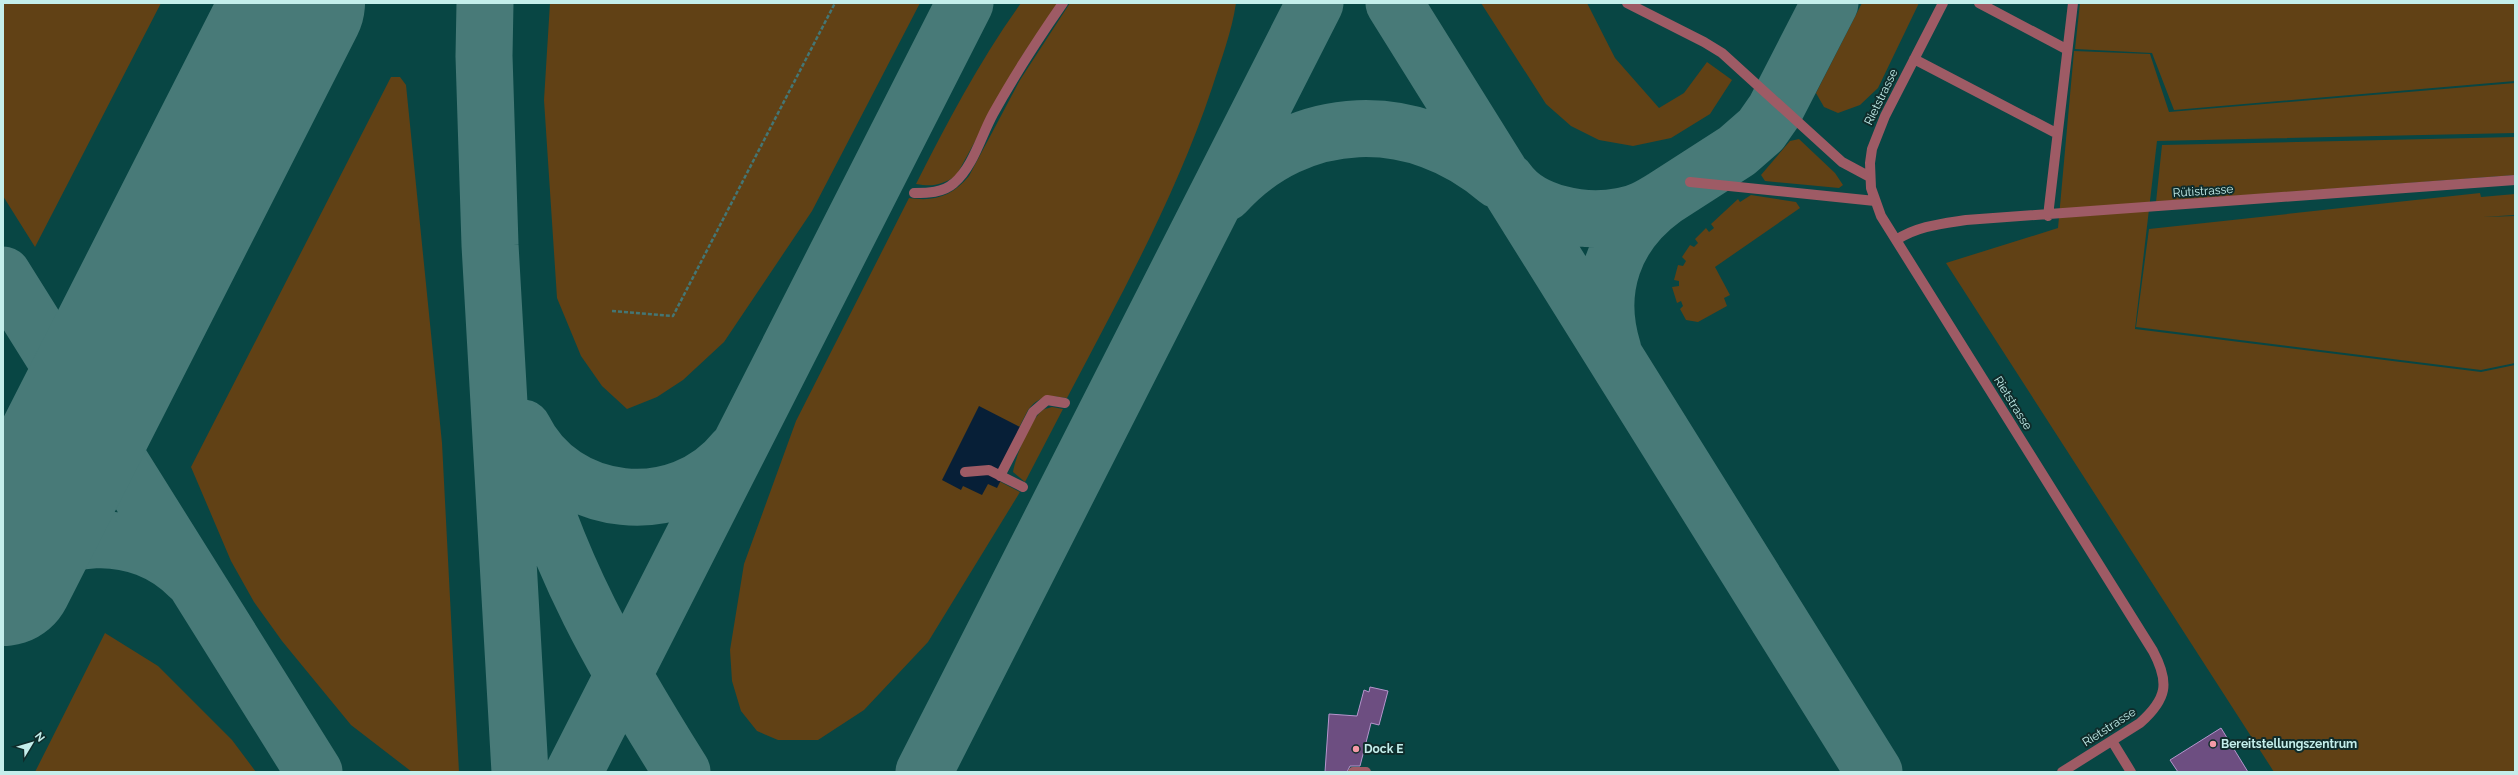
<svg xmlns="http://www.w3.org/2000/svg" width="2518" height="775" viewBox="0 0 2518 775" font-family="Raleway,sans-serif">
  <rect width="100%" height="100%" fill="#023937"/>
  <path fill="#084644" d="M3,3h2512v769h-2512z"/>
  <path fill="#614115" d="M3,3h158l-126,244 -32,-51z
    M550,3h370l-108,208 -88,131 -41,38 -26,17 -30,12 -25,-23 -21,-30 -24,-58 -13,-198z
    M1021,3h37l-36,53 -66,120c-15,9 -23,11 -40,8 32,-63 64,-124 105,-181z
    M1070,3h166c-4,28 -15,57 -24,85 -36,108 -92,209 -145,310 -17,-3 -28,-3 -39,12l-35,68 27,14 -92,150 -64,68 -46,30h-40l-21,-9 -16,-20 -9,-30 -2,-31 14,-86 52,-143 113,-223c26,4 43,-2 60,-22l51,-96z
    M1481,3h106l28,55 44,50 25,-15 23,-31 25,18 -22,34 -39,24 -38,8 -34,-6 -28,-14 -25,-22z
    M1862,3h57l-41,85 -18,17 -22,8 -14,-6 -8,-14z
    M2080,3h435v78l-341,29 -22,-57 -77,-4z
    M2074,51l76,3 19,58 346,-29v50l-358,8 -22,188 346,43 34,-7v407h-241l-328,-509 112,-35z
    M391,77h9l6,8 36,358 17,329h-47l-61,-47 -69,-84 -28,-39 -23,-41 -40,-94z
    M2515,137v38l-359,27 6,-57z
    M1799,139l36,34 8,12 -4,3 -74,-7 -4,-6 29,-34z
    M2480,193l1,4 34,-3v21l-32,2 32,-1v147l-34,7 -345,-43 13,-98z
    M1751,195l45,7 4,6 -85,59 15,28 -6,3 3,8 -29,16 -12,-2 -6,-11 3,-3 -2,-5 -4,2 -5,-16 7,-1v-5l-5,-1 4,-15 5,1 3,-5 -4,-4 8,-12 4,2 4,-4 -3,-4 11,-11 3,4 5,-4 -3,-4 27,-25 2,3z
    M1052,407l11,2 -38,73 -12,-10c2,-14 18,-54 30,-62 3,-2 7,-2 9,-3z
    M105,633l53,33 74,74 24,32h-221z"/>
  <path fill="#071f37" d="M979,406l47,24 -29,58 -9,-4 -6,11 -19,-9 -2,4 -19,-10z"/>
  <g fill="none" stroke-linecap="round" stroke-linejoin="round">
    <path stroke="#487a78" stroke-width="57" d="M485,3l-1,53 6,189 30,527
      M1394,3l480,769
      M1507,181c23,33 78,43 115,35 16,-2 29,-10 42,-18 -50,36 -70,92 -51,152
      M1225,193c74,-82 190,-85 273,-13
      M1664,198l73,-47 24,-21 14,-20 55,-107
      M3,275l311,497
      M523,428c40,82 156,93 212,23
      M523,438c34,128 90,224 159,334
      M113,449c-13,-34 -7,-71 7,-103
      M3,587c46,-60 137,-63 188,-9
      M574,772l391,-769
      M924,772l391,-769"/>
    <path stroke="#487a78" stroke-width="142" d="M3,575l291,-572"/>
  </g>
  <path fill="#6d4e81" stroke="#b695cd" d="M1370,687l18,4 -9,34 -8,-2 -11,43h-10l-3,6h-22l4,-58 28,2 7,-26 5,2z
    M2221,728l27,44h-70l-8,-12z"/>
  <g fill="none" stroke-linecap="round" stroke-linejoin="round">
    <path stroke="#447674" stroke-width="2.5" stroke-dasharray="4 2" stroke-linecap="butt" d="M612,311l61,5 162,-313"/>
    <path stroke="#9e5b65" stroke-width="10" d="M1627,3l77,39 18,11 120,109 28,15
      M1943,3l-58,113 -13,33 -2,14 1,25 10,28 272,435c17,32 14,48 -13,72l-78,49
      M1979,3l87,46
      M1914,59l142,74
      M1690,182l185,19
      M914,193c13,0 29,0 40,-10 19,-16 27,-47 39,-69 21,-38 45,-75 70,-111
      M2048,216l25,-213
      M1896,240c22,-14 44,-16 70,-20l549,-40
      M965,472l24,-2 34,17
      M1000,476l33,-64 14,-12 18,3
      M2112,741l19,31
      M1353,772h13"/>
  </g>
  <g fill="#f49aa6" stroke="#0f2c2b" stroke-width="1.5">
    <circle cx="2213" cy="744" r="4"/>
    <circle cx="1356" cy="749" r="4"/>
  </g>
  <g text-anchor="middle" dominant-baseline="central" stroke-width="4" stroke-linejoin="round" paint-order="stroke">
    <g font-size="12" fill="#c4eeeb" stroke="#0f2c2b">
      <text transform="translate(1881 97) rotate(-64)">Rietstrasse</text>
      <text transform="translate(2203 191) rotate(-4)">Rütistrasse</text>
      <text transform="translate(2013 403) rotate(58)">Rietstrasse</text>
      <text transform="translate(2109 727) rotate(-33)">Rietstrasse</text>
    </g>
    <g font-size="12" font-weight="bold" fill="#c4eeeb" stroke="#0f2c2b" text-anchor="start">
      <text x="2221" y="744">Bereitstellungszentrum</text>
      <text x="1364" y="749">Dock E</text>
    </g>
  </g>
  <rect width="2518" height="775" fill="none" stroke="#c4eeeb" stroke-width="8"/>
  <g transform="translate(32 743) rotate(52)" stroke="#0f2c2b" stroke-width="3" paint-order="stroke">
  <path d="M0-3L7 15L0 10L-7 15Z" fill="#c4eeeb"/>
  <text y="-6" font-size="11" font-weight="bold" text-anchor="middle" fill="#c4eeeb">N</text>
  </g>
</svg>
